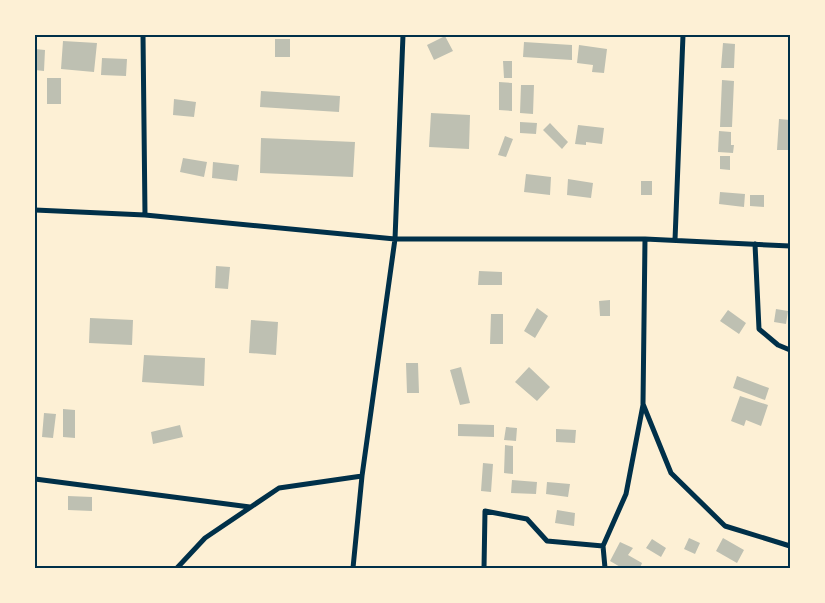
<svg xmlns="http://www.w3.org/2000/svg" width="825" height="603" viewBox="0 0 825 603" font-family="'Space Grotesk',sans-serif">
  <rect width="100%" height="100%" fill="#fdf0d5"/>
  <path fill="#bec0b2" d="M445,36l8,15 -19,9 -7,-15z
    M275,39h15v18h-15z
    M63,41l34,2 -3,29 -33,-3z
    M524,42l48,3v15l-49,-3z
    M723,43l12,1 -1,24h-13z
    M579,45l28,4 -3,24 -12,-1 1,-7 -16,-2z
    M35,49l10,1 -1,21 -9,-1z
    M102,58l25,1 -1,17 -25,-1z
    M503,61h9v17h-8z
    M47,78h14v26h-14z
    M722,80l12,1 -2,46h-12z
    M499,82l13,1v28l-13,-1z
    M521,85h13l-1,29 -13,-1z
    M261,91l79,5 -1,16 -79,-5z
    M174,99l22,3 -2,15 -21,-2z
    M431,113l39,2 -1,34 -40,-2z
    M779,119l11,1v30h-13z
    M520,122l17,1 -1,11 -16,-1z
    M550,123l18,19 -6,7 -19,-19z
    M578,125l26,3 -2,16 -16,-2v3l-11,-1z
    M719,131l12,1v13h3l-1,8 -15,-1z
    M505,136l8,3 -7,18 -8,-2z
    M261,138l94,4 -2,35 -93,-4z
    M720,156h10v14l-10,-1z
    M183,158l24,4 -3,15 -24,-5z
    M213,162l26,3 -2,16 -25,-3z
    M526,174l25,3 -1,18 -26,-3z
    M568,179l25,4 -2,15 -24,-3z
    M641,181h11v14h-11z
    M720,192l25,2 -1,13 -25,-3z
    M750,195h14v12l-14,-1z
    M216,266l14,1 -2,22 -13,-1z
    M479,271l23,1v13h-24z
    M610,300v16h-10l-1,-15z
    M537,308l11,8 -13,22 -11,-7z
    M776,309l12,2 -2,13 -12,-2z
    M728,310l18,13 -7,11 -19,-13z
    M491,314h12v30h-13z
    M90,318l43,2 -1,25 -43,-2z
    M251,320l27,2 -2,33 -27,-2z
    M144,355l61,3 -1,28 -62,-4z
    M406,363h12l1,30h-12z
    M461,367l9,36 -10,2 -10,-35z
    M529,367l21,20 -13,14 -22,-19z
    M737,376l32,12 -4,12 -32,-12z
    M740,396l28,9 -7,21 -15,-6 -2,6 -13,-5z
    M63,409l12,1v28l-12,-1z
    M44,413l12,1 -3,24 -11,-1z
    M458,424l36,1v12l-36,-1z
    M180,425l3,12 -30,7 -2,-12z
    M506,427l11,1 -1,13 -12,-1z
    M556,429l20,1 -1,13 -19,-1z
    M505,445l8,1v28l-9,-1z
    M483,463l10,1 -2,28 -10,-1z
    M512,480l25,2 -1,12 -25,-1z
    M547,482l23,2 -2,13 -22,-3z
    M68,496l24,1v14l-24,-1z
    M557,510l18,3 -1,13 -19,-3z
    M689,538l11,5 -5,11 -11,-5z
    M723,538l21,12 -7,13 -21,-12z
    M652,539l14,9 -5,9 -15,-9z
    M620,542l13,6 -5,7 14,8 -2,5h-18l-12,-7z"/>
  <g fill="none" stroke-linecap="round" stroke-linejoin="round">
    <path stroke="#003049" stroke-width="5" d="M143,35l2,180
      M35,210l110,5 250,24h250l145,7
      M645,239l-2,165 28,69 54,53 65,20
      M675,240l8,-205
      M755,244l4,85 19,16 12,5
      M35,479l215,28
      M177,568l28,-30 74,-50 83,-12
      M353,568l9,-92 33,-237 8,-204
      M484,568l1,-57 42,8 20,22 56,5
      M605,568l-2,-22 23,-52 17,-89"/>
  </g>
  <rect width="825" height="603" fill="none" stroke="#fdf0d5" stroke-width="72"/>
  <rect x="36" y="36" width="753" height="531" fill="none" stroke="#003049" stroke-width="2"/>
</svg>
